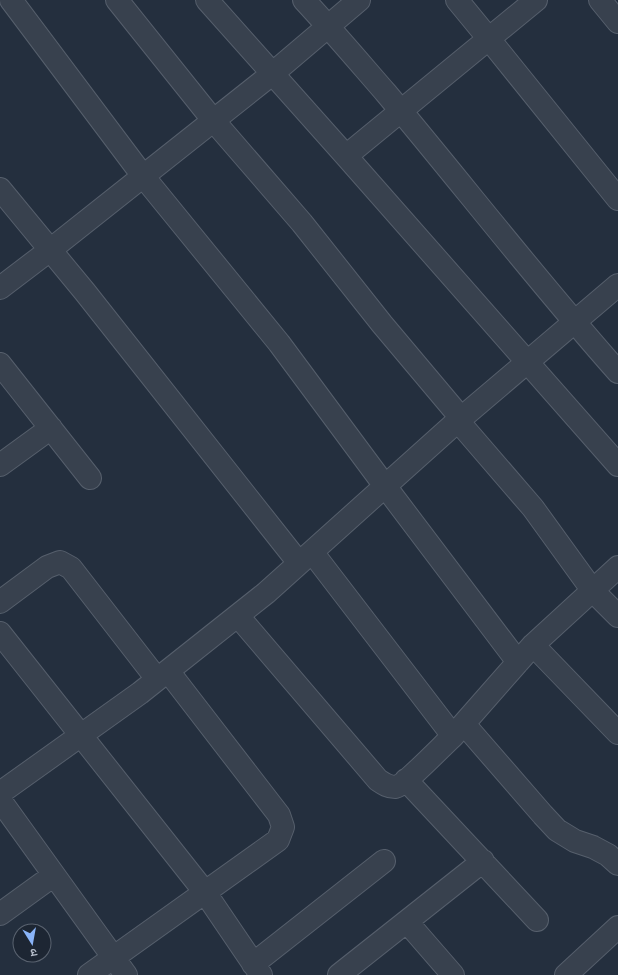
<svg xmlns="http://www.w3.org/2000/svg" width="618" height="975" viewBox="0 0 618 975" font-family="'Asap Condensed','Noto Sans Devanagari',sans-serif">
  <rect width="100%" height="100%" fill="#242f3e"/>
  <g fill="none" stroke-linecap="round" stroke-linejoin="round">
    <g stroke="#565f6c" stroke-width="24">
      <path id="minor" d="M11,0l132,176 136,167 106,143 133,176
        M117,0l96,120 89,103 80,101 79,94
        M207,0l139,156 272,309
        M304,0c28,30 55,62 82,93 78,93 152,189 232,279
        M457,0l32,39 129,160
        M600,0l18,22
        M346,156l190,-156
        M0,189l85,103 214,271
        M0,288l50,-38 222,-176 87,-74
        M0,364l90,114
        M458,421l75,87 60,83 25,25
        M0,465l51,-37
        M0,602l47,-35 13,-5 11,6 86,111
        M238,616l140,164c6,4 10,7 17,7 9,-1 48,-42 58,-51l-141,-184
        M0,633l204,258 57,84
        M533,645l85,88
        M464,724l79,91 14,15 18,11 18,6 15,8 10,9
        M453,736l80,-91 85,-78
        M406,780l131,140
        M0,793l140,-100 126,-100 186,-167 166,-141
        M0,800l126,175
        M0,914l54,-39
        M407,922l46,53
        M253,964l131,-103
        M89,975l189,-135 5,-13 -4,-12 -111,-144
        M339,975l144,-114
        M566,975l52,-48"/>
    </g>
    <use href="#minor" stroke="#38414e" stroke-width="22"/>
  </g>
  <g transform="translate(32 943) rotate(169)"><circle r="19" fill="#1d2633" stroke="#59626f"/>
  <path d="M0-3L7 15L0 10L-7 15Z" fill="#8ab4f8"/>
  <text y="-6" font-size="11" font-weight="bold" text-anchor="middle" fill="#b4bcc9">उ</text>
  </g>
</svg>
